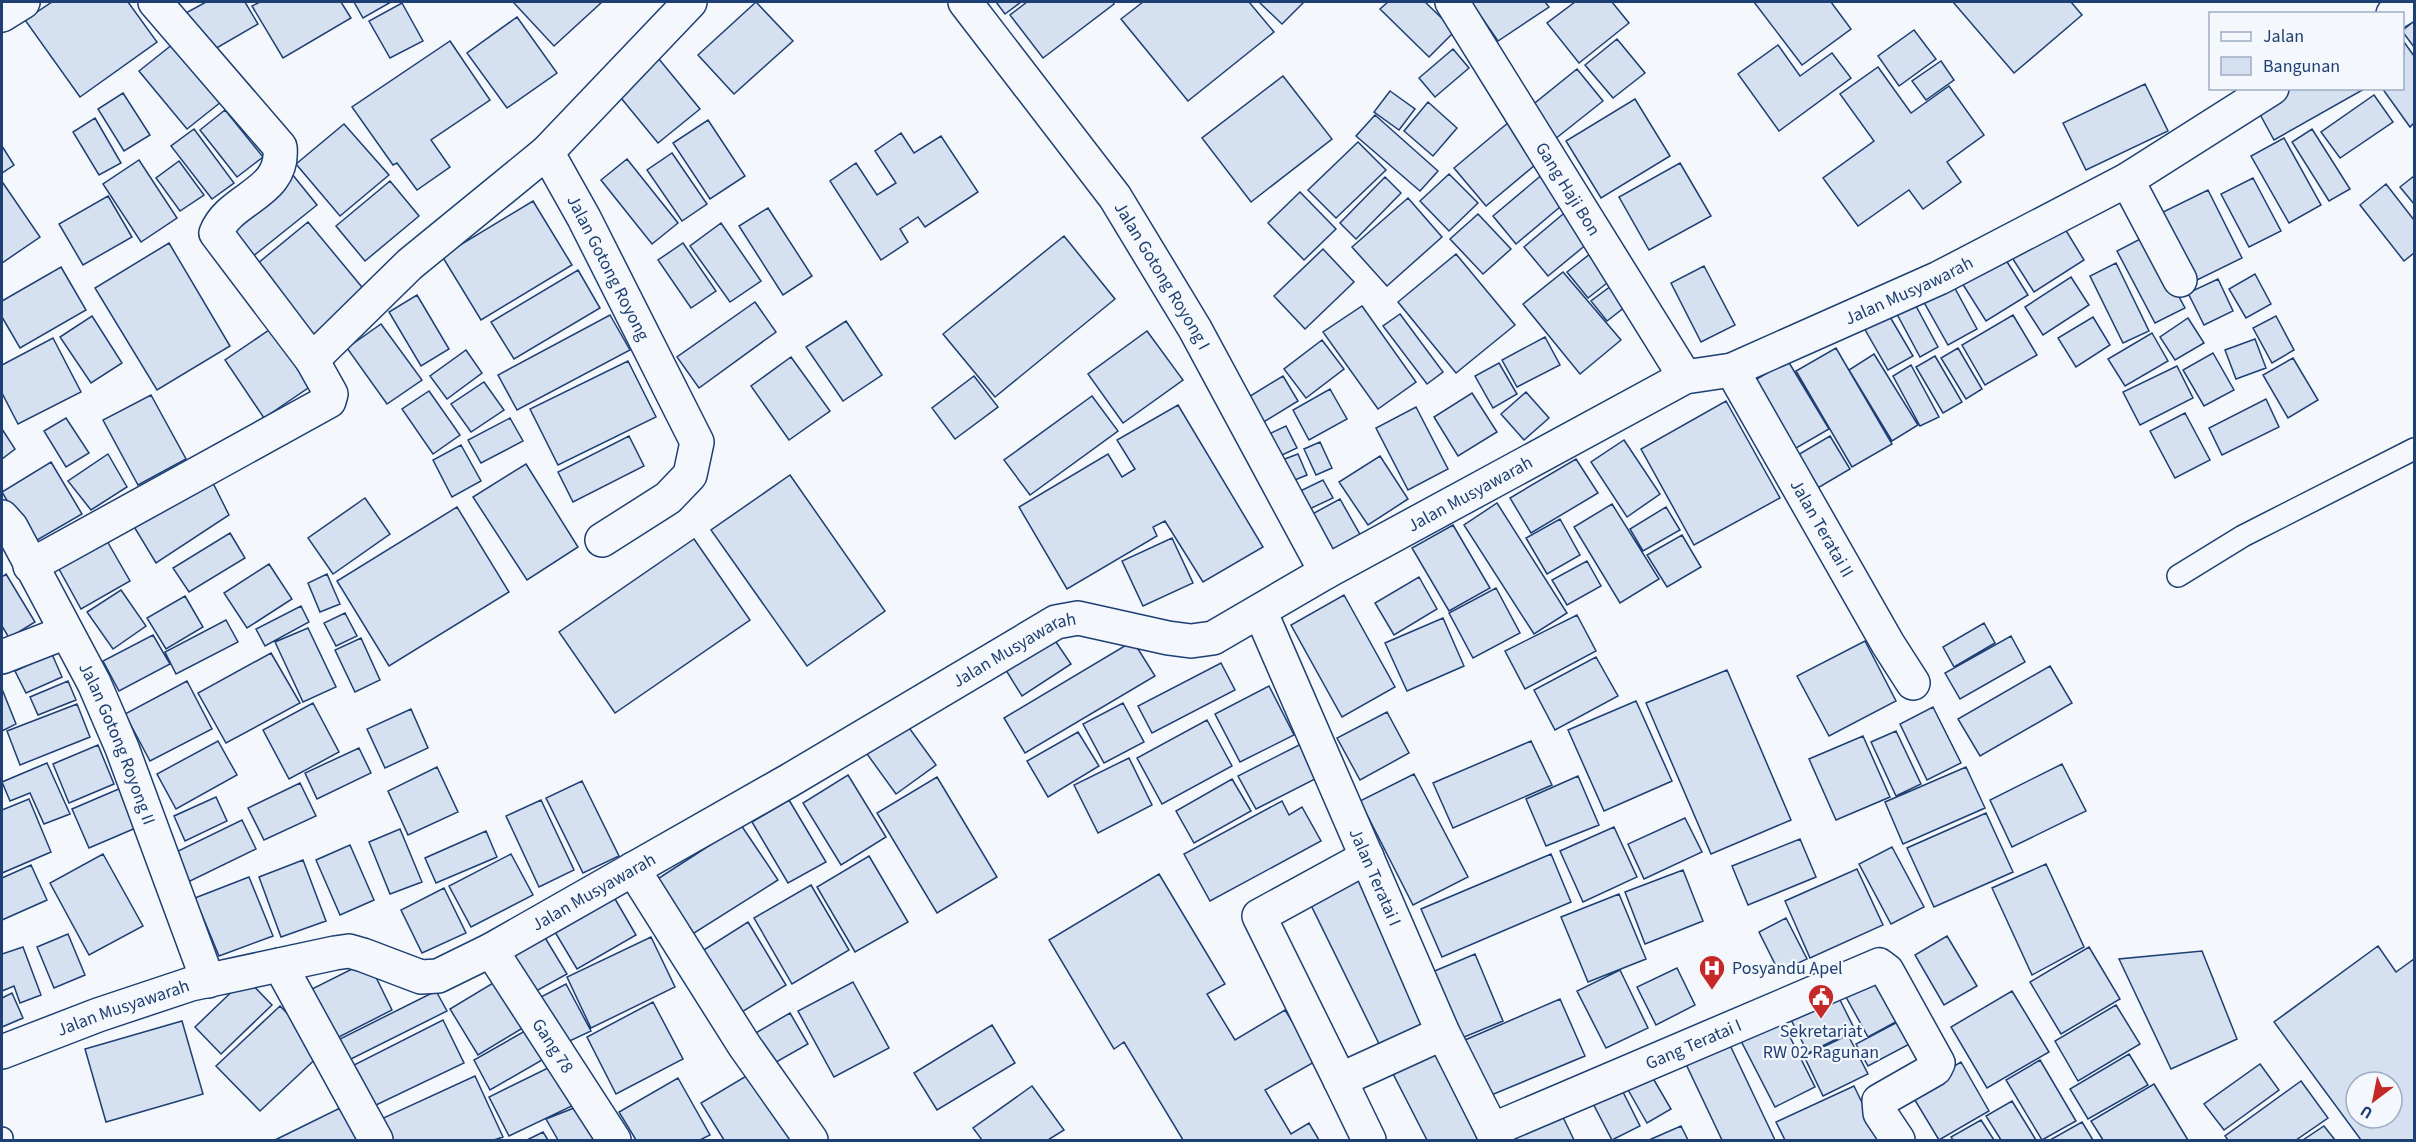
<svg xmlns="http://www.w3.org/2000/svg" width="2416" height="1142" viewBox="0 0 2416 1142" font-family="'Source Sans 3',sans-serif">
  <rect width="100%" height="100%" fill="#f4f7fb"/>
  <path fill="#d5e0f0" stroke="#1d3f73" stroke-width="1.5" fill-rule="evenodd" d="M52,2h76l29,40 -77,55 -55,-77z
    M206,2h39l13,22 -50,29 -24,-39z
    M260,2h81l10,16 -68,40 -31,-52z
    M354,2h37l-28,16z
    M516,2h86l-48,44 -40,-43z
    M756,2l37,39 -59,53 -36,-39z
    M996,2h25l-16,12z
    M1027,2h86l1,2 -71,54 -33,-43z
    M1143,2h106l25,30 -86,69 -67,-82z
    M1259,2h45l-22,22z
    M1388,2h37l30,29 -26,26 -49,-48z
    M1471,2h74l4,5 -51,34z
    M1575,2h37l17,21 -50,40 -32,-40z
    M1754,2h77l20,27 -49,36z
    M1953,2h118l11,13 -68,58z
    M402,3l21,38 -33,17 -21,-37z
    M517,17l40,56 -50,35 -40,-55z
    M2414,21v26l-12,-16z
    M1914,30l22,29 -37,27 -21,-30z
    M1617,39l28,34 -32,25 -28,-33z
    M450,41l40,59 -59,40 19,27 -33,23 -20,-27 -4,2 -41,-58z
    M2404,42l10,14v67l-4,4 -28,-39h20z
    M173,44l48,58 -34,27 -48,-58z
    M1778,45l22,31 32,-23 19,25 -72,53 -41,-57z
    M1453,49l16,19 -34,29 -16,-19z
    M654,53l46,56 -42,34 -46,-56z
    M1941,61l13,19 -28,20 -14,-19z
    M1878,67l33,46 38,-27 35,49 -37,27 14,20 -38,27 -14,-19 -51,36 -35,-48 51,-37 -34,-47z
    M1577,69l26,32 -53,42 -25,-32z
    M1283,76l49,63 -81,63 -49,-64z
    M2145,84l23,47 -82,39 -23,-47z
    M2289,88h77l-92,52 -18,-33z
    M1390,91l25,18 -16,21 -25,-18z
    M123,93l27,42 -26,16 -26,-42z
    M2374,95l19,27 -53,36 -19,-26z
    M1635,99l35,57 -69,42 -35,-57z
    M1428,102l29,26 -24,28 -29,-25z
    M225,110l38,47 -26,20 -37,-47z
    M1375,115l63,56 -18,20 -64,-55z
    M95,118l26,45 -22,12 -26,-43z
    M708,120l37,56 -35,23 -37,-56z
    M1509,122l32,38 -55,46 -32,-38z
    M344,124l45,51 -49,41 -44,-52z
    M194,129l40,54 -22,16 -41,-53z
    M2312,129l38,60 -21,12 -37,-59z
    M901,133l13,20 27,-17 37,56 -53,35 -7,-10 -18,12 8,13 -27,18 -51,-79 26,-18 21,32 19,-12 -21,-32z
    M2284,138l37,67 -32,18 -38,-67z
    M1358,142l28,28 -50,48 -28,-28z
    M2,146l12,19 -12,8z
    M672,153l35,51 -25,17 -35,-51z
    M627,159l51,64 -26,21 -51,-64z
    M139,160l38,58 -36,24 -38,-58z
    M179,161l25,34 -24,16 -24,-33z
    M1680,163l31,53 -62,34 -30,-53z
    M1544,173l23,28 -51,43 -23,-28z
    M292,174l25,31 -70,56 -25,-31z
    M1449,174l29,29 -29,28 -29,-30z
    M2414,176v28l-14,-17z
    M1385,177l16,16 -45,46 -16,-16z
    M2253,178l28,53 -32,16 -28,-53z
    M390,181l29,35 -54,45 -29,-35z
    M3,183l37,54 -38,26v-79z
    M2386,184l28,36v33l-10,8 -44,-56z
    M2208,190l34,68 -51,25 -34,-68z
    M1300,192l36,37 -32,31 -36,-37z
    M108,196l24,41 -49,28 -24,-41z
    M1408,198l34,39 -55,49 -35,-39z
    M533,201l39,64 -91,55 -39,-64z
    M768,208l44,68 -29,19 -44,-69z
    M1569,209l24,30 -45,37 -24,-29z
    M1478,214l33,35 -28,25 -33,-35z
    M308,222l58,70 -55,47 -59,-71z
    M721,223l40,58 -31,21 -40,-56z
    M2062,224l22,36 -50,32 -23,-36z
    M1064,236l51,63 -120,98 -52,-63z
    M2146,236l39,72 -30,15 -38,-72z
    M169,243l61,103 -73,44 -62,-102z
    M683,243l33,48 -25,17 -33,-48z
    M1323,249l31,33 -49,47 -31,-33z
    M1595,250l21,26 -28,22 -21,-26z
    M1456,254l59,71 -59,48 -58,-71z
    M2004,257l24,38 -42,26 -24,-38z
    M2116,263l33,68 -26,12 -33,-67z
    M1704,266l31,59 -34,17 -30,-59z
    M61,267l25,43 -66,38 -18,-31v-16z
    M578,270l22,38 -86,51 -23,-37z
    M1563,272l58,68 -41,34 -57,-70z
    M2255,274l16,30 -25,14 -17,-29z
    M2071,277l18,28 -46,30 -18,-28z
    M2218,279l15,32 -29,14 -16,-32z
    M1951,281l26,48 -29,16 -27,-48z
    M1615,283l15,20 -23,18 -16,-20z
    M1909,293l29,54 -18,10 -29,-54z
    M417,295l32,54 -28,17 -32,-54z
    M755,302l21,30 -77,56 -22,-31z
    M1883,305l30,51 -25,14 -29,-51z
    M1362,306l54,76 -38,27 -55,-77z
    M1400,314l43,58 -16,12 -44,-58z
    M610,315l20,35 -113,60 -19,-35z
    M2013,315l24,40 -52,30 -23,-40z
    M92,316l30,47 -31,20 -31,-46z
    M2276,316l18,34 -22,13 -19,-35z
    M2093,317l17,28 -34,22 -18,-29z
    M2188,318l16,25 -29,17 -15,-23z
    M846,321l36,54 -39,26 -37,-54z
    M381,324l41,56 -35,24 -40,-56z
    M272,328l39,58 -47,32 -39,-58z
    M1147,331l36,49 -60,43 -35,-49z
    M2152,333l16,28 -43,25 -17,-27z
    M1545,337l15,28 -43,22 -15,-27z
    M53,338l28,54 -63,32 -16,-31v-28z
    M2255,339l11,29 -30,11 -11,-29z
    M1322,340l22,29 -38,29 -22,-29z
    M1836,348l56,96 -40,23 -56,-96z
    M1958,348l24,41 -16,10 -25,-41z
    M466,350l16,23 -35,26 -17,-23z
    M2213,353l21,37 -30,16 -21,-36z
    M1874,354l44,71 -26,16 -43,-71z
    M1935,356l27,46 -19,11 -27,-46z
    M791,357l39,54 -41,29 -38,-54z
    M2293,358l25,42 -30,18 -25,-43z
    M628,361l28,56 -98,48 -28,-56z
    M1788,361l41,68 -45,26 -41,-68z
    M1499,363l18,31 -24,14 -18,-32z
    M1911,365l28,52 -19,9 -27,-50z
    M2177,366l16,32 -53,27 -17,-33z
    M974,376l24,31 -43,32 -23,-31z
    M1283,376l15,25 -36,22 -15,-25z
    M484,382l20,28 -33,22 -20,-28z
    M1330,389l17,30 -38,21 -16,-30z
    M429,391l31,44 -27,19 -31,-45z
    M1526,392l23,26 -25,22 -23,-26z
    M1472,393l25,39 -39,24 -24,-39z
    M151,395l35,64 -48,26 -35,-65z
    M1092,396l26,35 -88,64 -26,-35z
    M2266,399l13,28 -57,28 -13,-27z
    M1726,401l54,97 -86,47 -53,-96z
    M1178,405l85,142 -60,35 -38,-61 -12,6 4,9 -90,53 -48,-82 89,-53 14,23 13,-8 -18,-29z
    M1416,407l32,62 -40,21 -32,-62z
    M2185,413l25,47 -35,18 -25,-47z
    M66,418l23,35 -23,14 -22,-36z
    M510,418l13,23 -42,22 -13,-23z
    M1286,426l11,22 -17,8 -11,-22z
    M2,429l13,20 -13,10z
    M629,436l15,30 -71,36 -15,-30z
    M1830,436l20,33 -39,23 -20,-33z
    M1624,440l36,54 -33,23 -36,-55z
    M1320,442l12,26 -16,7 -12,-26z
    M461,445l20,36 -29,16 -19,-37z
    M108,454l19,33 -36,23 -23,-29z
    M1298,454l9,21 -17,7 -8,-22z
    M1380,456l28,43 -40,26 -29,-43z
    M1576,459l22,34 -67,40 -21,-35z
    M51,462l31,52 -50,29 -30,-51z
    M526,464l52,83 -51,33 -54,-83z
    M208,473l21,42 -73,48 -26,-43z
    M790,475l95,136 -78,55 -96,-136z
    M1323,480l10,18 -30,14 -9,-18z
    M365,498l25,36 -57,40 -25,-36z
    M1340,499l22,39 -36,20 -21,-40z
    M1497,503l70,110 -33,21 -70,-109z
    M1612,504l47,75 -39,24 -46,-76z
    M457,507l52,85 -120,74 -52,-85z
    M1666,507l14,23 -37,21 -13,-22z
    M1560,519l20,36 -33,19 -21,-36z
    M1453,525l37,63 -41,23 -37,-63z
    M230,533l15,25 -56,34 -16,-24z
    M1682,535l19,32 -34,20 -20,-32z
    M1172,538l21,45 -50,23 -21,-45z
    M694,539l56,81 -135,93 -56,-81z
    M107,541l23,40 -49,28 -22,-40z
    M1587,561l14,25 -34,19 -15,-25z
    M269,564l23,35 -45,29 -23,-35z
    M6,574l29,48 -26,16 -7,-12v-49z
    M327,574l13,30 -20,8 -12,-29z
    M1419,577l18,32 -43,26 -19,-32z
    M1496,588l24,45 -47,25 -24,-45z
    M121,590l25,36 -33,23 -26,-37z
    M1344,595l51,92 -53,30 -51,-92z
    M185,596l18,31 -37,22 -19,-31z
    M301,606l8,16 -44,24 -9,-17z
    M345,613l12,23 -21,10 -12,-23z
    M1577,615l19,36 -71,38 -20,-38z
    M1443,618l21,48 -57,25 -22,-48z
    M226,620l12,22 -62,32 -11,-22z
    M1984,623l11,20 -41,24 -11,-20z
    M308,628l28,59 -33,15 -28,-60z
    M153,635l17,29 -51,27 -16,-30z
    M1052,636l19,28 -49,32 -18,-29z
    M2011,636l14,26 -65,37 -15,-26z
    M361,638l19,42 -25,12 -20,-42z
    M1133,641l22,35 -130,77 -21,-35z
    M1865,641l31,60 -67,35 -32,-60z
    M271,653l29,50 -74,40 -28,-50z
    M52,654l10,23 -36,16 -11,-22z
    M1596,657l22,39 -63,34 -21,-40z
    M1221,663l14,27 -83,43 -14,-27z
    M2050,666l22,37 -92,53 -22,-37z
    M1727,670l64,150 -80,34 -65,-151z
    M68,681l8,19 -38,15 -8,-18z
    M187,681l25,48 -62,32 -25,-47z
    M1269,686l25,49 -54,27 -25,-48z
    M2,689l14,35 -14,7z
    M1636,701l36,80 -68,30 -36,-81z
    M313,703l26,49 -50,27 -26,-49z
    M1123,703l21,39 -40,21 -21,-39z
    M77,704l13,33 -70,28 -13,-34z
    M1933,707l28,56 -34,17 -27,-56z
    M411,709l17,39 -43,20 -18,-39z
    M1387,712l22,41 -49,27 -23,-42z
    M902,718l34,47 -40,29 -34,-47z
    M1207,720l25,46 -70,38 -25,-46z
    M1896,731l25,53 -25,12 -25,-54z
    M1078,732l21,34 -51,31 -21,-36z
    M1863,736l27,61 -54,23 -27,-61z
    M218,741l19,34 -61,34 -19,-35z
    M1531,741l21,44 -99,43 -20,-45z
    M1303,743l16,34 -63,32 -18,-33z
    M98,745l16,39 -45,19 -16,-39z
    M359,748l12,25 -54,26 -12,-26z
    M1129,758l23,47 -54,28 -24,-48z
    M47,763l23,51 -26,10 -14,-31 -20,8 -8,-19z
    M2062,764l24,47 -74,36 -22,-47z
    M437,767l21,45 -50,23 -20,-44z
    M1966,767l19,41 -82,36 -18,-42z
    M1414,774l54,103 -55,28 -53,-104z
    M848,775l38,62 -45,28 -38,-62z
    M1578,776l21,49 -53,21 -20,-47z
    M937,777l60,100 -60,36 -60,-100z
    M1232,779l19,32 -57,32 -18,-32z
    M582,781l37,75 -36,17 -37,-75z
    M300,783l16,33 -52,24 -16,-32z
    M121,788l17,39 -49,21 -17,-39z
    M216,797l11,24 -42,20 -11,-25z
    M29,799l22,53 -49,21v-63z
    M541,800l33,70 -35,17 -33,-71z
    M789,800l37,62 -38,21 -36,-61z
    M1282,801l7,14 13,-8 19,34 -111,60 -26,-47z
    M1986,813l27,59 -79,35 -27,-59z
    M1685,818l17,34 -58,27 -16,-35z
    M242,820l14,29 -70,34 -14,-29z
    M741,825l37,55 -87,55 -35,-55z
    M1614,827l23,50 -54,25 -23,-51z
    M400,829l22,53 -32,12 -21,-52z
    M486,831l11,26 -61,26 -11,-25z
    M1800,839l16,38 -68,28 -16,-39z
    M350,845l24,55 -34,15 -24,-55z
    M1892,847l32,60 -33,17 -32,-60z
    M103,854l40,72 -54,29 -39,-72z
    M511,854l22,41 -62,32 -22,-41z
    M1551,854l20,48 -129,55 -21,-48z
    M869,856l39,66 -53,30 -38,-65z
    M303,860l23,61 -45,16 -22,-60z
    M2046,864l38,83 -52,28 -40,-87z
    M31,865l16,35 -45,20v-42z
    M1361,867l80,164 -55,27 -81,-165z
    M1857,869l26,56 -73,33 -25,-57z
    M1683,870l20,51 -58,23 -20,-52z
    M1159,874l66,110 -18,10 28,46 50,-30 31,51 -51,29 26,44 18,-11 10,17h-136l-59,-98 -10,7 -65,-109z
    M249,877l24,59 -54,20 -24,-58z
    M811,885l38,65 -57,34 -38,-66z
    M444,888l22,45 -44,20 -21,-43z
    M611,892l25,43 -59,34 -25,-42z
    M1619,894l27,65 -58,23 -27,-65z
    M1786,918l21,41 -28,13 -20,-40z
    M748,922l38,63 -49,30 -38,-62z
    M541,931l26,43 -38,21 -25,-43z
    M68,934l17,41 -31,13 -17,-41z
    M1947,936l30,50 -33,19 -29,-50z
    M651,937l24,50 -84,41 -24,-51z
    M2378,946l18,26 18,-13v181h-53l-87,-118zM2356,1082h36v36h-36z
    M23,947l18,48 -21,8 -6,-17 -12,5v-37z
    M2089,947l31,52 -59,35 -31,-52z
    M2202,951l35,88 -66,30 -52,-110z
    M1475,954l28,67 -46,19 -27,-67z
    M368,961l24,49 -57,29 -25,-49z
    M1677,968l18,37 -39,20 -19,-38z
    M1620,970l28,58 -42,20 -29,-57z
    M1878,970l25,48 -35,19 -27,-49z
    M246,978l26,27 -51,49 -26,-27z
    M498,980l28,46 -48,29 -28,-46z
    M853,982l36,66 -55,29 -36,-66z
    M566,984l25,47 -32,15 -24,-46z
    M1833,986l22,44 -47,23 -22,-43z
    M436,991l11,20 -102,51 -11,-20z
    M2012,991l37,61 -62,36 -36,-61z
    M12,993l11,25 -21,9v-29z
    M1560,999l25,57 -96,40 -24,-56z
    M653,1002l30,57 -67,35 -29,-57z
    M2116,1005l24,39 -62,37 -23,-40z
    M280,1006l44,45 -64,60 -44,-45z
    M790,1013l18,31 -37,21 -17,-31z
    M1779,1015l36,72 -40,20 -37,-72z
    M1907,1017l12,22 -51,27 -12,-22z
    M443,1020l21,43 -90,43 -20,-41z
    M182,1021l21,73 -97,28 -21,-73z
    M992,1025l23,38 -78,47 -23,-37z
    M532,1027l17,29 -59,34 -16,-30z
    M1848,1035l20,39 -45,22 -19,-40z
    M1438,1039l51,101h-62l-39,-76z
    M1728,1041l47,99h-53l-37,-78z
    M2129,1054l19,31 -60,34 -18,-30z
    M2040,1060l36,61 -34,19 -36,-60z
    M1961,1062l28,49 -50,29 -29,-48z
    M2260,1064l19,26 -55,40 -20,-26z
    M554,1065l20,40 -65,31 -20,-39z
    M1647,1068l24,41 -24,14 -24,-42z
    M753,1072l40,68h-69l-23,-37z
    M475,1076l28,61 -9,3h-106l-9,-20z
    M678,1078l32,57 -10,5h-64l-17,-28z
    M1616,1078l24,48 -28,14 -25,-48z
    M2301,1081l27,37 -32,22h-68l-3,-4z
    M2154,1084l34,56h-85l-12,-19z
    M1032,1086l32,44 -16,10h-66l-9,-12z
    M1854,1086l26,54h-95l-9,-18z
    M2012,1101l24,39h-35l-15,-24z
    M579,1106l17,34h-38l-12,-21z
    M340,1108l17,32h-82z
    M1559,1109l15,31h-67z
    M1981,1120l13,20h-41l-2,-3z
    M2082,1122l11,18h-43z
    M1681,1126l7,14h-39z
    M2324,1126l11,14h-32z
    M543,1132l5,8h-21z"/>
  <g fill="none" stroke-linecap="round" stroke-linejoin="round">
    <g stroke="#1d3f73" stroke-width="24">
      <path id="service" d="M2178,576l65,-40 171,-87
        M2,1138v2"/>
    </g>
    <g stroke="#1d3f73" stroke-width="36">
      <g id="minor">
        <path id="s1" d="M965,2l150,195 80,132 131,243"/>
        <path id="s2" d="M1452,2l233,375"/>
        <path d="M2393,14l20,-12"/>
        <path d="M2,15l21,-13"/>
        <path d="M2127,180l53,100"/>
        <path d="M312,360l98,-96 137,-112"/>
        <path id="s3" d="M1732,370l156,274 25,39"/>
        <path id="s4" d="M2,517l9,10 83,156 28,65 86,233"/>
        <path d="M602,540l66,-42 22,-23 7,-33 -113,-224 -37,-66 143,-150"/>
        <path d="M30,566l299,-165 2,-7 -19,-34 -96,-127c14,-36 69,-39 64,-86l-125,-145"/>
        <path id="s5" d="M1260,611l183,422 54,107"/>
        <path d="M2,657l64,-25"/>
        <path d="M633,869l111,176 67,95"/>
        <path id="s6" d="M491,950l123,190"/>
        <path d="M280,965l96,175"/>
        <path id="s7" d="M2,1052l96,-37 93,-31 144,-31 14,-2 14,4 58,22 17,-1 53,-26 299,-170 266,-158 22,-4 90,20 23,3 22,-3 113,-66 359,-195 47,-7 207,-92 188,-98 145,-92"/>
        <path d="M1340,1080l-81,-164 108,-59"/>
        <path id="s8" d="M1492,1130l387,-165 8,6 51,92 -3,6 -56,32 1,12 18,27"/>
        <path d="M1369,1140l-29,-60 103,-47"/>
      </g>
    </g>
    <use href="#service" stroke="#f4f7fb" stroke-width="21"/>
    <use href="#minor" stroke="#f4f7fb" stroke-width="33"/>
  </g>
  <defs>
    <g id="hospital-pin" transform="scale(1.35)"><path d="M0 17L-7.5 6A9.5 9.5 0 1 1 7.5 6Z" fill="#c62828" stroke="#f4f7fb"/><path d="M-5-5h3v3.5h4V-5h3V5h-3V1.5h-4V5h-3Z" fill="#fff"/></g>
    <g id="civic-pin" transform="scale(1.35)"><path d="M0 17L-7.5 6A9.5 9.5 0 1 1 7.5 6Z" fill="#c62828" stroke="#f4f7fb"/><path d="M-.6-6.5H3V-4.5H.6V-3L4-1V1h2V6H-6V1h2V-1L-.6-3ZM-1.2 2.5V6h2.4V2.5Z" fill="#fff"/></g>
  </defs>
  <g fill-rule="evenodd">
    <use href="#hospital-pin" x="1712" y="968"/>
    <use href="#civic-pin" x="1821" y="997"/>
  </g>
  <g text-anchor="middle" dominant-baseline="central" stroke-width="4.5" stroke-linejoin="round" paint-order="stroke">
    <g font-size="18" fill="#1d3f73" stroke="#f4f7fb">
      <text stroke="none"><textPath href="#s2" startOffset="220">Gang Haji Bon</textPath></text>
      <text transform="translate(608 268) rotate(63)">Jalan Gotong Royong</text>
      <text stroke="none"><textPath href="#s1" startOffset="338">Jalan Gotong Royong I</textPath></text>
      <text stroke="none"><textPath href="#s7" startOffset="2109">Jalan Musyawarah</textPath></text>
      <text stroke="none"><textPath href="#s7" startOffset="1623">Jalan Musyawarah</textPath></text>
      <text stroke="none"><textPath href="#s3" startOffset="182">Jalan Teratai II</textPath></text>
      <text stroke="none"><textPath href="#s7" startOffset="1119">Jalan Musyawarah</textPath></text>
      <text stroke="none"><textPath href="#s4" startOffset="255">Jalan Gotong Royong II</textPath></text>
      <text stroke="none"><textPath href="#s5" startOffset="290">Jalan Teratai I</textPath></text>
      <text stroke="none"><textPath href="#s7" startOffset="633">Jalan Musyawarah</textPath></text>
      <text stroke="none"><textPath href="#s7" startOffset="129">Jalan Musyawarah</textPath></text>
      <text stroke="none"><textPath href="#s8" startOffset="219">Gang Teratai I</textPath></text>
      <text stroke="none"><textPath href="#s6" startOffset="114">Gang 78</textPath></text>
    </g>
    <g font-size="18" fill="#1d3f73" stroke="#f4f7fb" text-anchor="start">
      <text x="1732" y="968">Posyandu Apel</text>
      <text x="1821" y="1031" text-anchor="middle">Sekretariat<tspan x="1821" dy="21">RW 02 Ragunan</tspan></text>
    </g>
  </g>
  <rect width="2416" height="1142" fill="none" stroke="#1d3f73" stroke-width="6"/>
  <rect x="2209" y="12" width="195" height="78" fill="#f4f7fb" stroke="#9eadc5" stroke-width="1.5"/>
  <rect x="2221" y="32" width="30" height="9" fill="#f4f7fb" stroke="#9eadc5" stroke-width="1.5"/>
  <text x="2263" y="42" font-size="18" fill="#1d3f73">Jalan</text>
  <rect x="2221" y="57" width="30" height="18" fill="#d5e0f0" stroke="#9eadc5" stroke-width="1.5"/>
  <text x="2263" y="72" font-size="18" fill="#1d3f73">Bangunan</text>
  <g transform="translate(2374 1100) rotate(212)"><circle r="28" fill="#f4f7fb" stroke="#9eadc5" stroke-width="1.5"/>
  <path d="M0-4.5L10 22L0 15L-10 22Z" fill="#c62828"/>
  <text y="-9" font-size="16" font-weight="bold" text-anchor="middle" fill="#1d3f73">U</text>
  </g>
</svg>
